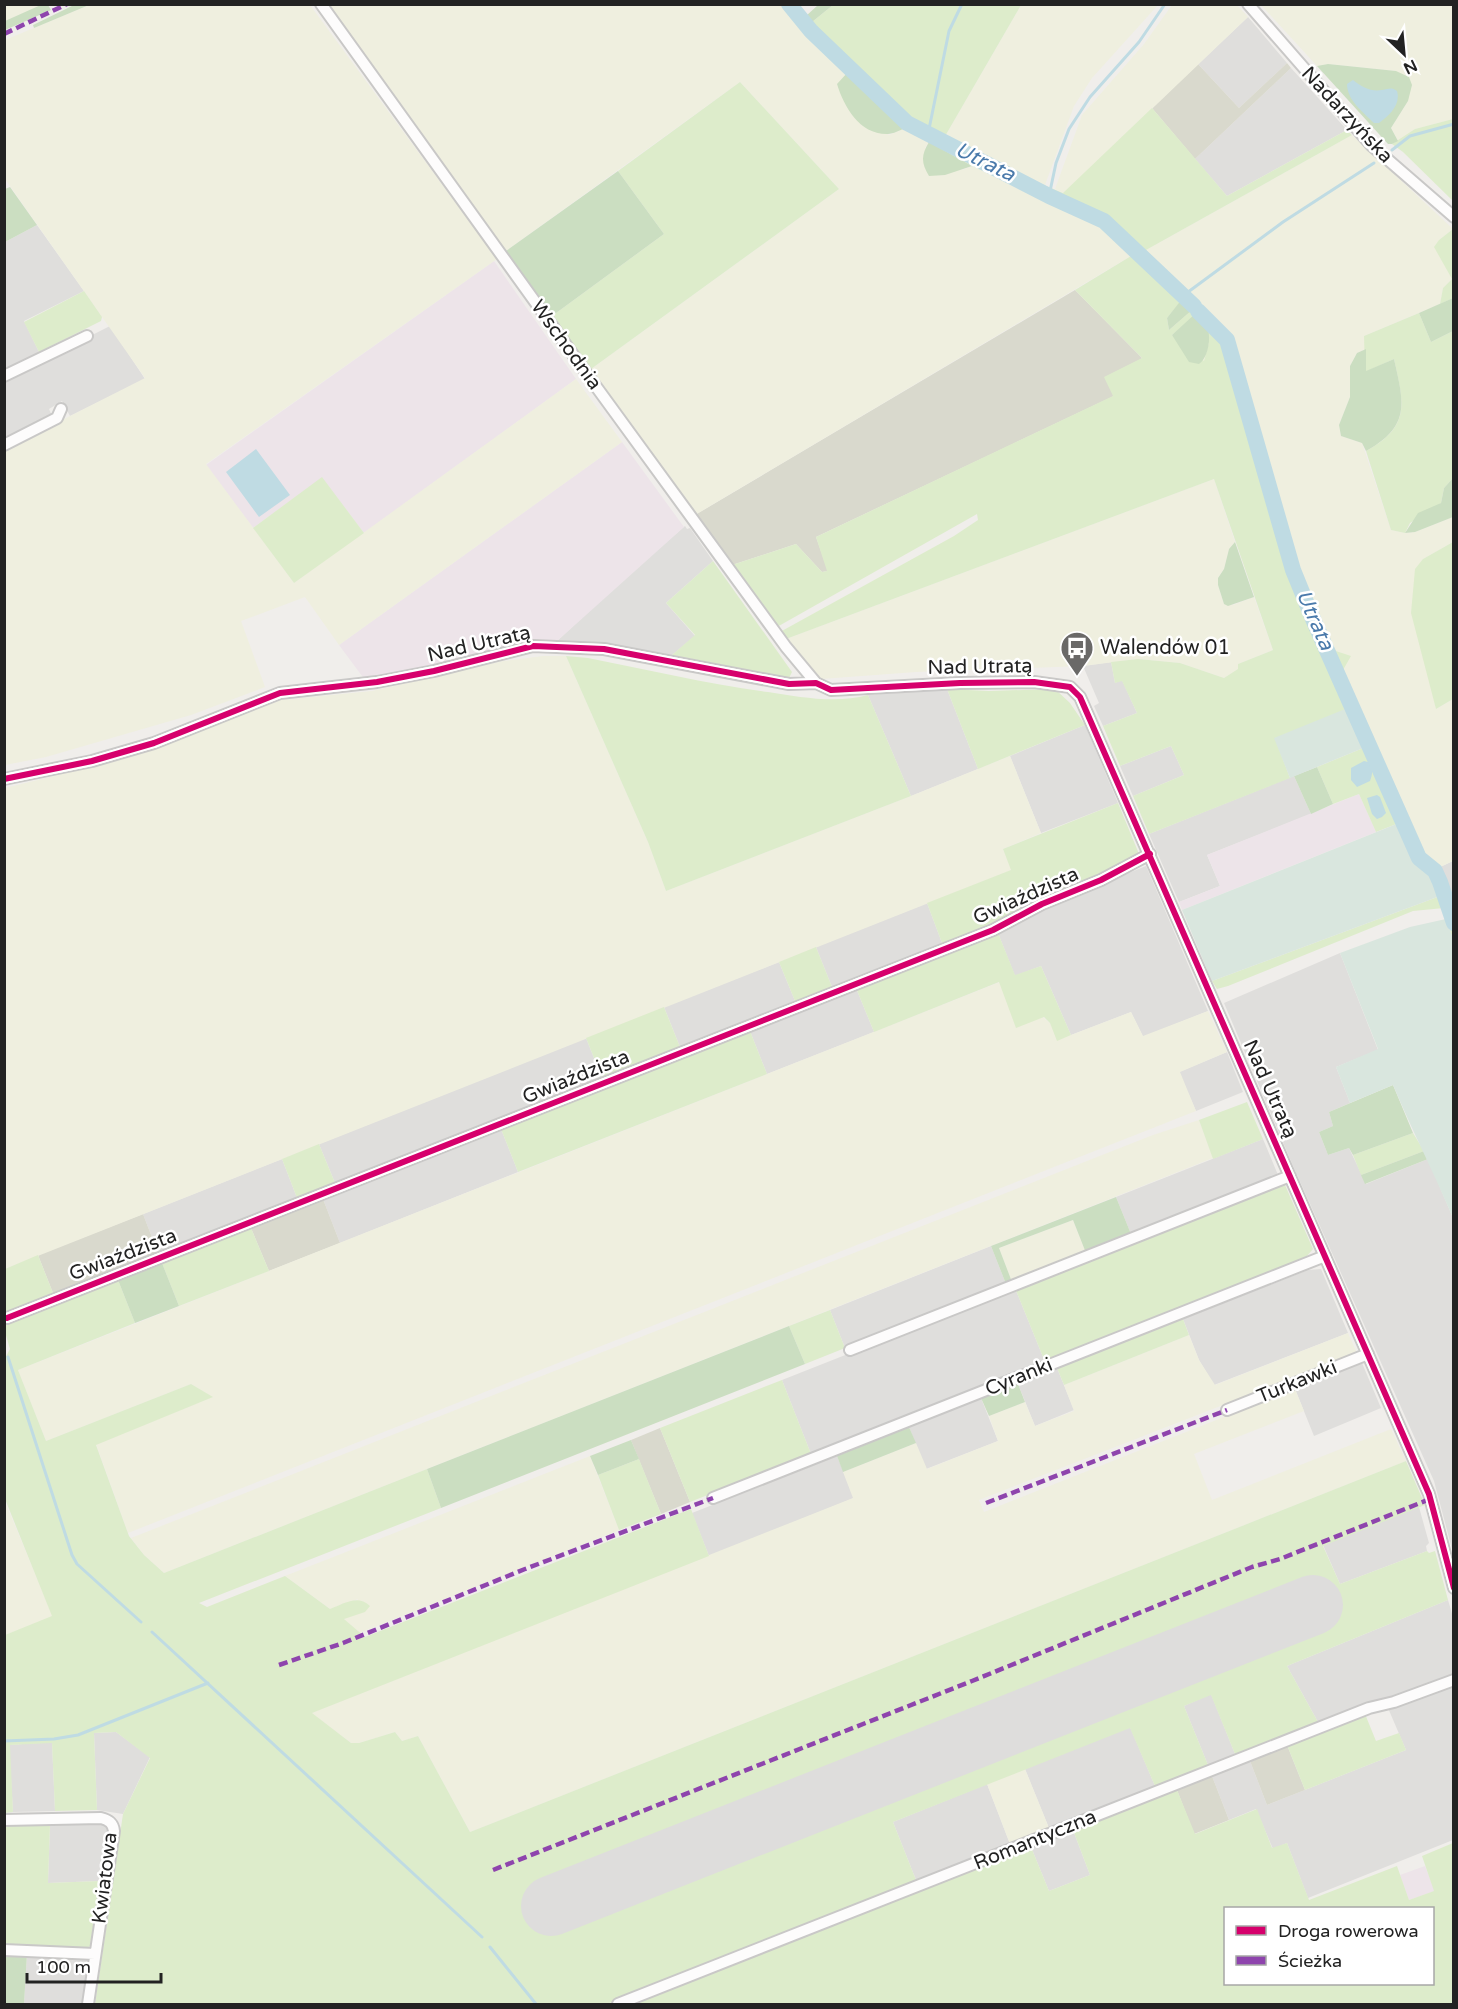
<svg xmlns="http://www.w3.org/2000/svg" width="1458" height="2009" viewBox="0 0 1458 2009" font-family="'Varela Round',sans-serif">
  <rect width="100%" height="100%" fill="#f0eeeb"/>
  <path fill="#dfdedc" d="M1248,17l39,46 -48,45 -41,-44z
    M1291,68l56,62 -120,66 -32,-37z
    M37,225l47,66 -60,30 15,31 -34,18v-128z
    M110,326l35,53 -75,37 -8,-15 -13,8 3,7 -47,24v-61z
    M685,526l2,3 3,-1 23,33 -47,42 29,33 -23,19 -77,-12 -39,-1 63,-59z
    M1111,662l4,21 7,-3 15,33 -34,13 -9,-20 5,-3 -16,-37z
    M947,689l31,80 -67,27 -43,-101z
    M1085,725l33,78 -77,30 -31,-77z
    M1171,746l13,29 -51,21 -13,-30z
    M1294,776l17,38 -104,41 13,31 -41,16 -30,-68z
    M1453,861v44l-2,1 -9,-32 -4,-6z
    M1146,866l62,145 -65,26 -12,-25 -60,23 -30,-69 -26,10 -17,-43 32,-20z
    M927,903l15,40 -110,44 -16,-40z
    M1340,953l38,97 -42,17 14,36 -21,9 4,14 -14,6 9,23 21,-7 17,36 62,-25 25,59v335l-19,-72 -140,-313 -70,-165z
    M779,962l16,39 -115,46 -16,-40z
    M856,988l18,44 -107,42 -17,-43z
    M586,1038l16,40 -267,105 -16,-39z
    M1227,1052l16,40 -47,19 -17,-39z
    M501,1129l17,43 -178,71 -17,-44z
    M1263,1139l15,36 -147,59 -15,-37z
    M282,1159l15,39 -139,55 -15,-39z
    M991,1246l15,38 -161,64 -15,-38z
    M1321,1269l27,64 -134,52 -15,-25 -16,-41 125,-49z
    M1015,1288l30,74 -234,92 -29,-74z
    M1362,1363l19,45 -67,28 -19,-47z
    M1057,1368l17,42 -39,16 -17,-42z
    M981,1398l17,43 -72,28 -17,-42z
    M837,1456l17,42 -145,58 -17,-43z
    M1419,1507l10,36 -3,3 1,5 -87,33 -17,-39z
    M1448,1600l5,17v57l-61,25 -20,2 -54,21 -31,-56z
    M1453,1683v157l-145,58 -21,-55 -14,6 -17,-40 -27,11 -17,-44 38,-15 17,44 139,-55 -18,-42z
    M1211,1694l24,60 -27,11 -24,-59z
    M1130,1727l25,59 -106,42 -24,-59z
    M116,1732l34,25 -27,57 -26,-4 -3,-77z
    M52,1742l3,69 -42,1 -4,-67z
    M987,1784l23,60 -94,36 -23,-58z
    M95,1823l13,3 -8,55 -52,2 2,-58z
    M1073,1830l17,45 -41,16 -18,-44z
    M27,1954l58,3 3,4 -6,43h-58z"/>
  <path fill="#ede4e9" d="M494,261l82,118 -212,154 -42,-55 -69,50 -47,-63z
    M622,442l62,85 -128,115 -22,-3 -73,22 -96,19 -26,-35z
    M1359,794l17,38 -194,78 -3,-8 41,-16 -13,-31z
    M1425,1866l10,25 -26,9 -9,-25z"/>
  <path fill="#d9d9cd" d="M1287,63l4,5 -96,91 -43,-51 46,-44 41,44z
    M1075,290l67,68 -28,38 -298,141 12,34 -6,1 -26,-28 -64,21 -37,-50z
    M323,1199l17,44 -71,28 -18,-43z
    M143,1214l15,39 -105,40 -15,-38z
    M660,1428l30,74 -29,12 -30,-74z
    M1287,1745l18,45 -38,15 -17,-44z
    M1212,1776l17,44 -35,14 -17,-44z"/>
  <path fill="#efefdf" d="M5,5h38l-38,16z
    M89,5h221l187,254 -291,205 88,119 282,-204 46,63 -283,203 -34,-48 -64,24 24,66 -74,28 -145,42 -41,8v-316l140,-71 -140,-199v-139z
    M327,5h458l22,26 41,41 -11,13 52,50 17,-7 23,14 -4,6 37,22 10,-4 130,60 34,27 -441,262 -104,-146 248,-180 -99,-107 -234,169z
    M1021,5h137l-66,73 -18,28 -29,79 -51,-21 -50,-26z
    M1172,5h65l11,12 -184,176 -9,-4 27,-74 62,-71z
    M1261,5h192v114l-38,10 -17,12 -7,-13 17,-27 -12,-30 -68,-7 -11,2z
    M1352,135l101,94 -14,11 13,39 -9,9 -3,16 -76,32 2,13 -9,4 -7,13v31l-11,28 2,11 21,7 29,87 14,3 10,-1 38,-15v25l-30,17 13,150 17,-10v162l-15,7 -18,-19 -77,-179 -1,-17 -6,-2 -11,-17 -27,-67 -152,-317z
    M1214,479l21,63 -6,7 -5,20 -6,9v7l6,19 9,1 21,-8 19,53 -35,14 1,5 -15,9 -44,-15 -42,-4 -55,7 -167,6 -95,7 -35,-40z
    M543,656h23l82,186 18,49 245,-95 99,-40 31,77 -38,16 9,21 -1007,399v-481l126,-31 150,-57 91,-9 131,-30z
    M1000,982l50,41 8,17 73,-28 12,24 65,-25 19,41 -47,20 16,39 -1068,422 -32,-89 116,-47 -21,-13 -145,57 -28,-71z
    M1199,1120l14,38 -1049,415 -20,-18 -13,-17 1022,-403z
    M1073,1220l13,33 -74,29 -13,-34z
    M1348,1333l9,20 -378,147 5,12 311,-123 9,22 -110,43 18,46 179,-71 15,32 -936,371 -52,-96 -16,5 -7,-9 -36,11h-8l-40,-30 542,-215 -10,-26 73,-29 11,26 71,-28 -9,-25 36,-14 10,24 39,-15 -10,-26 125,-50 10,25 16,25z
    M590,1456l29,74 -260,103 -15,-14 14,-20 -28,10 -45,-33z
    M4,1499l49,118 -48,18h-1z
    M1025,1769l24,59 -39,16 -23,-60z"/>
  <path fill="#ddeccb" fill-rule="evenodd" d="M785,5h11l16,17 21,-17h188l-77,133 50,26 69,29 89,-85 75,88 120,-66 5,5 -206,115 84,89 68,228 28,67 10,17 15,5 -8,14 77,179 22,25 11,40v27l-9,-33 -31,3 -185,75 -11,3 -5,-8 228,-85 -6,-20 -17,-15 -18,-38 -23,9 -17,-38 -26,10 -16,-37 51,-21 -93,-8 15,40 -141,56 -16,-38 51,-21 -13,-29 -51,20 -17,-40 34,-13 -15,-32 -7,2 -4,-21 27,-3 42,4 44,15 14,-9v-5l35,-14 -59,-171 -428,160 -6,-7 174,-96 24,-16 -1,-6 -200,113 -45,-62 64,-21 26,28 5,-1 -11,-34 297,-141 -9,-19 38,-19 -67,-68 61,-37 -34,-27 -130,-60 -63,-35 -102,-100zM1182,300l10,10 -23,20 -2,-12zM1183,326l26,17 -5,18 -32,-26z
    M740,82l99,107 -248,180 -39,-53 112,-82 -46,-63z
    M1453,119v82l-50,-49 -11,-8 23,-15z
    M1453,229v69l-13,6 3,-16 9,-9 -18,-32 5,-7z
    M84,291l18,26 -1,4 -62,31 -15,-30z
    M1419,313l12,29 22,-11v147l-9,10 -3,15 -31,20 -5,10 -14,-3 -25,-79c45,-25 38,-47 28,-92l-29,13 -1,-36z
    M322,477l42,56 -70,50 -41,-55z
    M1453,542v157l-17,10 -25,-96 4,-44 8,-10z
    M713,561l79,111 -3,6 -117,-23 23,-20 -29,-32z
    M566,656l22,2c60,12 120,26 180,34 32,5 68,12 100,3l43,101 -245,95 -18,-49z
    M947,689l42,2 66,-2 15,14 15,22 -107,44z
    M1118,803l21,51 -17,12 -141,63 -39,14 -15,-40 84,-33 -8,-21z
    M998,933l17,42 26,-9 30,69 -14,6 -7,-18 -6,-6 -28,11 -17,-46 -125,50 -18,-44z
    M816,947l16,40 -37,14 -16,-39z
    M664,1007l16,40 -78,31 -16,-40z
    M750,1031l17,43 -249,98 -17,-43z
    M1247,1102l16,37 -50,20 -14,-39z
    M1413,1133l11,18 -63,24 -8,-20z
    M319,1144l16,39 -38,15 -15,-39z
    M1280,1184l5,1 28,64 -6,7 -14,7 -248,99 -30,-74z
    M251,1228l18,43 -90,35 -17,-43z
    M38,1255l15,38 -48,20v-44z
    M118,1280l17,43 -117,47 28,71 145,-57 22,13 -117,48 33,91 15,19 20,18 263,-104 14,39 -242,95 8,4 78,-31 45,33c14,-5 27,-15 40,-3l-5,6 -21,7 21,18 326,-128 18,47 -397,157 39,30h8l36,-11 7,9 16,-5 52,96 936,-371 19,44 -102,41 17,38 87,-33 2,2 6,-2 13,49 -161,66 31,56 -83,32 -24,-59 -27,11 24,59 -53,21 -25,-58 -237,94 23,58 -309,124h-512l28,-190 27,-56 -34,-26 -22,1 3,77 -42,1 -3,-68 -42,2 3,67 -8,1v-178l47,-19 -47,-117 -1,-139 6,-11 -5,-17v-7z
    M830,1310l15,38 -40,16 -16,-38z
    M1183,1319l6,16 -125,50 -7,-17z
    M782,1380l29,74 -121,48 -30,-74z
    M639,1459l22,55 -42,16 -21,-55z
    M1365,1714l11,27 23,-8 7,17 -101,40 -18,-45z
    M1177,1790l18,44 62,-25 15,39 15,-5 22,57 88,-34 12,34 25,-9 -12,-35 31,-13v161h-818l396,-157 18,44 41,-16 -17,-45zM1226,1908h206v76h-206z
    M50,1825l-2,58 52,-2 -10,65 -5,3 -80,-4 -1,-119z"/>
  <path fill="#cbdec1" d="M43,4l5,1 3,5 -46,20v-9z
    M74,5h15l-55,23 -1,-3z
    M818,5h15l-21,17 -6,-6z
    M1328,64l68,7 13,6 3,8 -4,16 -17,27 7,13 -6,3h-4l-71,-78z
    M848,72l58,56c-6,2 -13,6 -18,6 -28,1 -44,-27 -51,-50z
    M929,142l43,24 -27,9 -16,1c-8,-13 -8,-21 0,-34z
    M618,171l46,63 -112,82 -46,-65z
    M10,187l27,38 -32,17v-53z
    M1453,298v33l-22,11 -12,-29z
    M1182,299l10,11 -23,20 -2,-12z
    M1196,313c3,3 8,7 10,11 6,11 3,33 -7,40l-10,-2 -17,-27z
    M1366,349v22l28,-12c10,44 17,67 -28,92l-4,-8 -21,-7 -2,-11 11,-28v-31l7,-13z
    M1453,478v39l-38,15 -10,1 13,-20 23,-10 3,-15z
    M1235,542l19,55 -26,9 -4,-2 -6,-19v-7l6,-9 5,-20z
    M1317,767l16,37 -22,10 -17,-38z
    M1393,1085l20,48 -60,22 -4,-7 -21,7 -9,-23 14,-6 -4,-14z
    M1424,1151l4,8 -63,25 -4,-9z
    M1116,1197l15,37 -45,19 -13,-33 -74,28 13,34 -6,2 -15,-38z
    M162,1263l17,43 -44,17 -17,-43z
    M789,1326l16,38 -364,144 -14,-39z
    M1018,1384l7,18 -36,14 -8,-18z
    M909,1427l7,16 -73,29 -6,-16z
    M631,1440l8,19 -41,16 -8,-19z
    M4,1953l23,1 -3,50h-19z"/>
  <path fill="#d9e6de" d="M1350,707l18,39 -78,32 -16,-40z
    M1399,823l18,38 17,15 6,20 -228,85 -30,-71z
    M1446,919l8,22 -1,277c-19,-45 -41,-88 -60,-133l-43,18 -14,-36 42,-18 -38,-96 70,-26z"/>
  <path fill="#bfdbe3" d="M1353,80c9,7 18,12 29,10 7,-1 9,-3 15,1 4,13 -7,24 -18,32h-5c-11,-11 -27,-23 -27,-39z
    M256,449l34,46 -31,22 -33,-45z
    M1364,761l4,1c5,6 5,11 2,19l-13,6 -6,-7v-12z
    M1377,795l3,2 6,16 -4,4 -5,2 -5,-5 -5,-16z"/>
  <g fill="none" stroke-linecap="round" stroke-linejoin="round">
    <path stroke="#bfdbe3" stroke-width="3" d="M928,134l21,-103 13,-27
      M1392,150l18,-14 44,-12
      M1049,196l7,-33 13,-34 21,-32 49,-55 26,-38
      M1184,295l99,-73 91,-59
      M8,1357l64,198 5,9 64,58
      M152,1632l330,305
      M4,1741l50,-2 24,-4 130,-52
      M490,1947l46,57"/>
    <path stroke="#bfdbe3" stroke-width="16" d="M789,4l22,27 96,92 142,73 55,25 90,85
      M1198,311l29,29 66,230 20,49 106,239 16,13 5,11 14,41"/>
    <path stroke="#dedddc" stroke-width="60" d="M551,1906l762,-301"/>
    <g stroke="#c9c8c7" stroke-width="14">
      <path id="minor" d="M321,4l271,377 194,266 30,36
        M1248,4l123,141 83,72
        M4,376l83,-40
        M4,445l53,-27 4,-9
        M4,779l88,-18 62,-18 126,-50 97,-11 57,-11 99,-25 71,3 185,35 27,-1 15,7 129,-7 74,-1 36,5 10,10 349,797 25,94
        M7,1318l986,-388 49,-26 59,-24 49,-26
        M850,1350l440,-174
        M1227,1410l141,-56
        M713,1498l612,-242
        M4,1820l97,-2c8,2 12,5 13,13l-26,173
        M4,1950l91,4
        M618,2004l751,-296 25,-6 60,-22"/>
    </g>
    <use href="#minor" stroke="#fdfcfc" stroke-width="10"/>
    <path stroke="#8e44ad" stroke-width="4.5" stroke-dasharray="9 4.5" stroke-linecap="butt" d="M4,34l63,-30
      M986,1503l241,-93
      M279,1665l64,-22 182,-74 188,-71
      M493,1870l479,-189 280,-114 28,-8 150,-60"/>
    <g stroke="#fff" stroke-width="10">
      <path id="cycleway" d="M4,779l88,-18 62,-18 126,-50 97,-11 57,-11 99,-25 71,3 185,35 27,-1 15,7 129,-7 74,-1 36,5 10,10 349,797 25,94
        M7,1318l986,-388 49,-26 59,-24 49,-26"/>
    </g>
    <use href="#cycleway" stroke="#d6006c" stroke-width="6"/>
  </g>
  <defs>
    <g id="bus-pin" transform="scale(1.725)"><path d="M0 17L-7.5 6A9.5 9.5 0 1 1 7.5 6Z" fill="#6a6968" stroke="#fff"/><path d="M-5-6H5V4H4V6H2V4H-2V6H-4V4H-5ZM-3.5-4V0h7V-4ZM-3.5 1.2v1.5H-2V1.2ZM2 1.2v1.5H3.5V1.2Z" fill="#fff"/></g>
  </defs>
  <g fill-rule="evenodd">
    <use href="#bus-pin" x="1077" y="648"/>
  </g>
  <g text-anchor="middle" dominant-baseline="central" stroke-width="5" stroke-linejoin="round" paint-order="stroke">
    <g font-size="20" fill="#222" stroke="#fff">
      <text transform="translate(1347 115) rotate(47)">Nadarzyńska</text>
      <text transform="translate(566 345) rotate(54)">Wschodnia</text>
      <text transform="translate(479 644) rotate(-13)">Nad Utratą</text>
      <text transform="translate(980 667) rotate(-1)">Nad Utratą</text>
      <text transform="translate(1026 896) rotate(-24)">Gwiaździsta</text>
      <text transform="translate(576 1077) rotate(-22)">Gwiaździsta</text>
      <text transform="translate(1270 1089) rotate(66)">Nad Utratą</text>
      <text transform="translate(123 1255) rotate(-21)">Gwiaździsta</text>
      <text transform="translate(1019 1377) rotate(-22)">Cyranki</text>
      <text transform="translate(1297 1382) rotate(-22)">Turkawki</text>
      <text transform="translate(1035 1840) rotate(-22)">Romantyczna</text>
      <text transform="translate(105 1878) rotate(-83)">Kwiatowa</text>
    </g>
    <g font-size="20" fill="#222" stroke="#fff" text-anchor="start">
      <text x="1100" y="648">Walendów 01</text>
    </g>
    <g font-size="21" font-style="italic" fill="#4a7aab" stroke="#fff">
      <text transform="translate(985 162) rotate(26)">Utrata</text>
      <text transform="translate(1315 620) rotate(66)">Utrata</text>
    </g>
  </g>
  <rect width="1458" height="2009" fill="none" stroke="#222222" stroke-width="12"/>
  <rect x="1224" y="1907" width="210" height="78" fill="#ffffff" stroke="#a7a7a7" stroke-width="1.5"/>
  <rect x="1236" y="1926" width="30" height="9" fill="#d6006c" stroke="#a7a7a7" stroke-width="1.5"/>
  <text x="1278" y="1937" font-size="18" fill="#222222">Droga rowerowa</text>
  <rect x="1236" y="1956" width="30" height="9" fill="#8e44ad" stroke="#a7a7a7" stroke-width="1.5"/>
  <text x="1278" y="1967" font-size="18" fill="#222222">Ścieżka</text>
  <g transform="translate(1404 54) rotate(154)" stroke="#ffffff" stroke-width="4.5" paint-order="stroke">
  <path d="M0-4.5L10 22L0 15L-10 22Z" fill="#222222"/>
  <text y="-9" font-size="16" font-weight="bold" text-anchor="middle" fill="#222222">N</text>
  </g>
  <path d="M27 1973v9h134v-9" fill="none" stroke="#222222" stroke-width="3"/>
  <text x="36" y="1973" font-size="18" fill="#222222" stroke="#ffffff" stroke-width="4.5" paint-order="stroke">100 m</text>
</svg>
